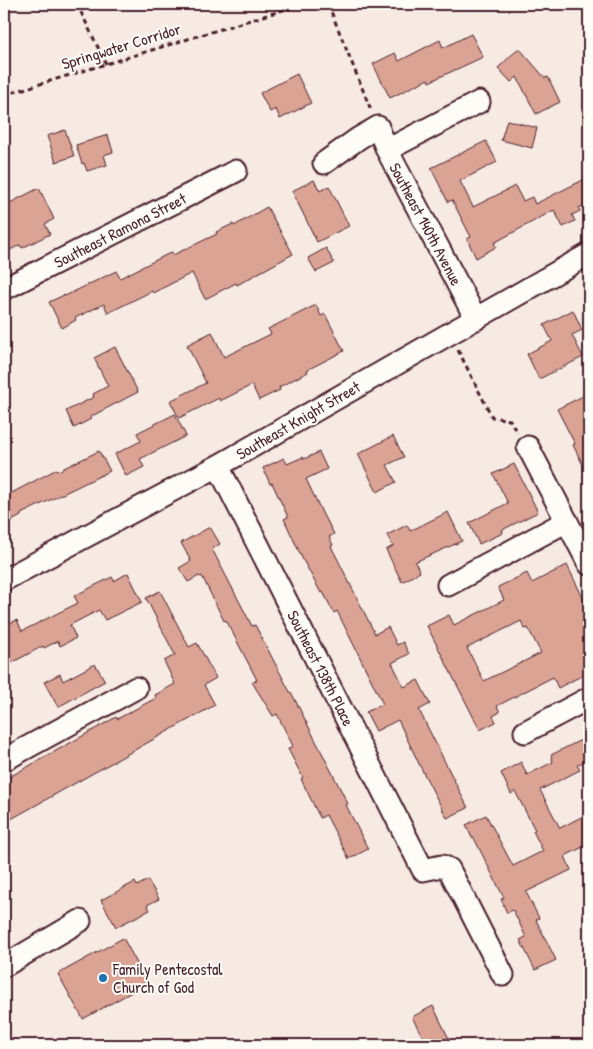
<svg xmlns="http://www.w3.org/2000/svg" width="593" height="1049" viewBox="0 0 593 1049" font-family="'Patrick Hand',sans-serif">
  <rect width="100%" height="100%" fill="#f6eae3"/>
  <filter id="ink" filterUnits="userSpaceOnUse"><feTurbulence type="fractalNoise" baseFrequency=".02" numOctaves="2"/><feDisplacementMap in="SourceGraphic" scale="10" xChannelSelector="R" yChannelSelector="G"/><feConvolveMatrix kernelMatrix="1 2 1 2 8 2 1 2 1" color-interpolation-filters="sRGB"/></filter>
  <g filter="url(#ink)">
    <path fill="#dba394" stroke="#4a1f2b" fill-rule="evenodd" d="M471,34l12,23 -54,25 -1,-3 -38,19 -17,-34 22,-11 4,8 41,-21 3,8z
      M519,48l26,30 3,-1 12,25 -24,12 -19,-37 -6,5 -13,-14z
      M297,74l14,29 -31,16 -4,-10 -6,3 -10,-19z
      M507,120l30,8 -5,20 -31,-8z
      M65,130l9,26 -18,6 -9,-26z
      M108,135l5,17 -9,3 3,10 -20,6 -3,-8 -2,1 -6,-19z
      M486,141l11,21 -37,19 13,26 42,-21 8,15 9,-4 3,7 54,-27v26l-10,5 1,3 -8,4 3,6 -12,6 -9,-17 -60,33 2,4 -20,11 -9,-19 4,-2 -19,-37 -4,2 -17,-34z
      M314,180l6,11 9,-5 20,40 -32,16 -25,-51z
      M39,188l15,31 -9,5 5,10 -28,14 -2,-3 -16,8v-47z
      M267,207l26,47 -56,31 -1,-2 -31,16 -13,-26 -39,20 -1,-2 -44,22 -4,-9 -29,14 1,2 -14,8 -13,-26 15,-7 1,1 51,-25 4,7 52,-26 1,3 44,-21 -1,-2 17,-8 1,2z
      M326,248l8,15 -18,9 -8,-14z
      M316,305l5,11 4,-2 19,37 -37,19 1,2 -29,15 1,3 -21,10 -7,-15 -32,16 -1,-3 -40,20 -9,-17 36,-18 -19,-38 25,-13 12,25 47,-23 -3,-5z
      M573,310l9,20 -10,5 11,22 -44,22 -12,-25 25,-13 -8,-16z
      M115,347l23,45 -48,25 1,2 -17,9 -8,-17 28,-14 -1,-3 15,-8 -14,-28z
      M589,393v84l-16,-32 2,-1 -18,-35z
      M175,414l11,22 -46,23 4,8 -18,9 -11,-22 26,-13 -4,-8z
      M393,436l11,21 -17,8 9,17 -19,10 -19,-38z
      M99,451l11,20 -89,43v2l-17,9v-28l53,-28 1,2z
      M319,452l8,17 -21,10 19,40h1l8,15 -5,3 4,8 -2,1 44,88 13,-7 9,18 6,-3 6,12 -17,9 12,24 14,-7 12,24 -11,6 49,98 -21,10 -24,-46 -25,-52 -22,11 -10,-19 17,-8 -46,-93 -3,2 -11,-21 -2,1 -18,-33 -19,-41 4,-2 -16,-34 -2,1 -7,-16 21,-10 3,6 16,-7 1,2z
      M514,464l24,48 -36,18 1,3 -24,11 -10,-21 39,-20 -15,-29z
      M448,512l14,29 -47,21 5,10 -18,10 -16,-32 7,-4 -6,-11 20,-10 3,6z
      M210,527l10,17 -8,5 40,77 3,-1 35,67h1l57,112 -2,1 22,44 -19,10 -23,-44 -6,3 -19,-39 2,-1 -15,-29 5,-3 -16,-32 -4,2 -21,-34 5,-2 -31,-60 -2,1 -22,-45 -2,1 -1,-1 -11,6 -9,-14 12,-7 -10,-18z
      M567,565l22,45v62l-31,16 -5,-11 -56,29 3,6 -7,4 3,6 -16,8 -53,-104 22,-11 5,10 50,-25 -6,-13 29,-14 5,10zM521,621l4,8 3,-1 13,25 -57,28 -17,-33z
      M128,573l14,29 -37,18 -6,-10 -29,15 6,13 -16,8 -2,-5 -14,7 -1,-2 -39,21v-41l13,-6 5,11 56,-28 -4,-7 38,-19 2,4z
      M160,591l29,56 8,-4 19,35 -12,7 11,20 -211,118v-43l100,-56 12,-7 1,2 39,-21 -1,-3 20,-11 -11,-23 11,-6 -29,-57z
      M95,664l10,17 -47,26 -14,-25 16,-8 3,7z
      M589,736v23l-12,6 3,5 -40,20 20,38 29,-15v31l-24,12 6,14 -45,22 13,26 -3,2 20,40 -21,10 -15,-30 6,-3 -13,-27 -6,3 -6,-14 3,-1 -30,-60h-2l-6,-13 20,-10 27,51 30,-15 -10,-20 2,-1 -20,-39 -4,3 -10,-21 20,-11 6,13 26,-13 -2,-7z
      M148,880l11,19 -12,6 3,5 -34,17 -15,-27 34,-18 2,4z
      M123,938l25,45 -65,36 -25,-45z
      M433,1006l19,39h-25l-15,-28z"/>
    <g fill="none" stroke-linecap="round" stroke-linejoin="round">
      <g stroke="#4a1f2b" stroke-width="25">
        <path id="minor" d="M387,150l92,-48
          M324,163l35,-25 19,-11 9,23 89,169
          M4,289l232,-118
          M528,447l61,117
          M218,466l205,404 19,-4 7,3 54,106
          M4,580l214,-114 371,-212
          M448,585l119,-64
          M525,732l64,-34
          M4,760l132,-72
          M4,966l76,-45"/>
      </g>
      <path stroke="#4a1f2b" stroke-width="3" stroke-dasharray="5 4" stroke-linecap="butt" d="M77,4l29,60
        M328,4l43,106
        M4,95l299,-91
        M458,350l34,67 18,3 7,13"/>
      <use href="#minor" stroke="#fdfcf7" stroke-width="21"/>
    </g>
  </g>
  <circle fill="#1f6fb2" stroke="#fdfcf7" stroke-width="2" cx="103" cy="978" r="5"/>
  <g text-anchor="middle" dominant-baseline="central" stroke-width="4" stroke-linejoin="round" paint-order="stroke">
    <g font-size="16" fill="#4a1f2b" stroke="#fdfcf7">
      <text transform="translate(121 46) rotate(-17)">Springwater Corridor</text>
      <text transform="translate(426 224) rotate(62)">Southeast 140th Avenue</text>
      <text transform="translate(120 230) rotate(-27)">Southeast Ramona Street</text>
      <text transform="translate(298 420) rotate(-30)">Southeast Knight Street</text>
      <text transform="translate(321 668) rotate(63)">Southeast 138th Place</text>
    </g>
    <g font-size="16" fill="#4a1f2b" stroke="#fdfcf7" text-anchor="start">
      <text x="113" y="969">Family Pentecostal<tspan x="113" dy="18">Church of God</tspan></text>
    </g>
  </g>
  <rect width="593" height="1049" fill="none" stroke="#fdfcf7" stroke-width="20"/>
  <rect x="10" y="10" width="573" height="1029" fill="none" stroke="#4a1f2b" stroke-width="2" filter="url(#ink)"/>
</svg>
